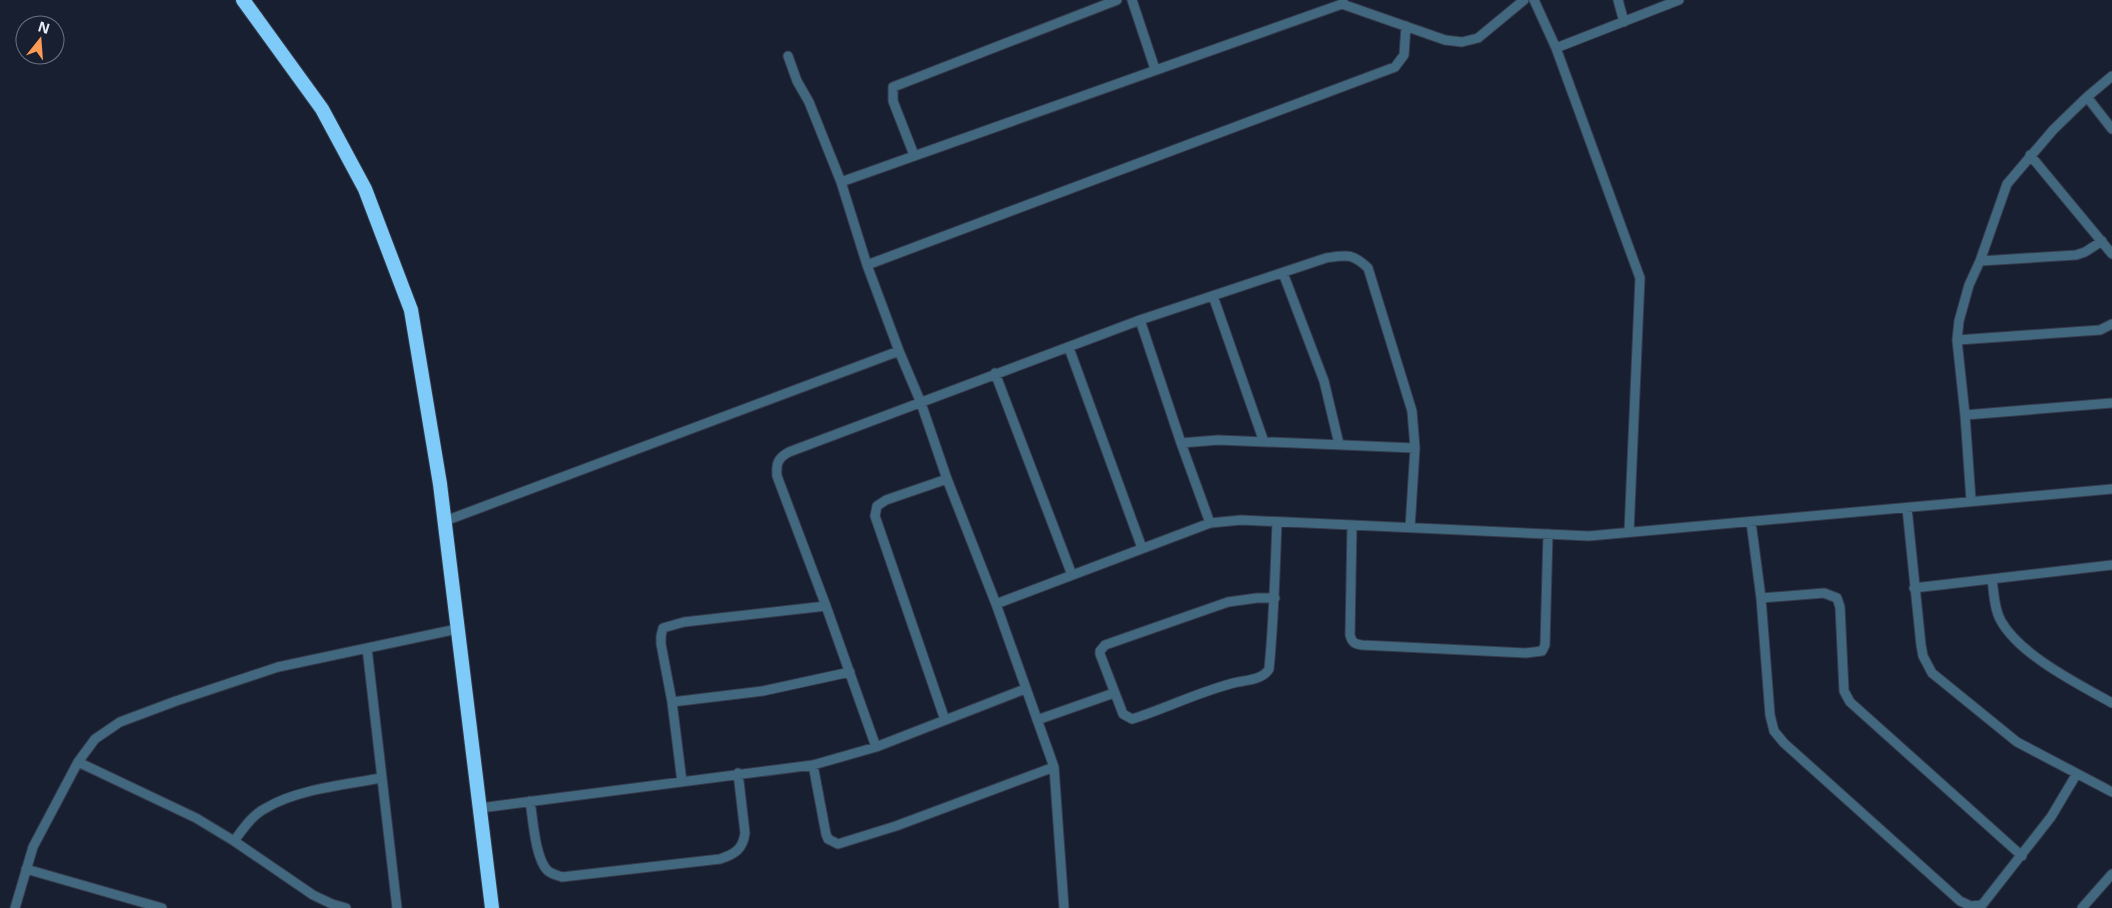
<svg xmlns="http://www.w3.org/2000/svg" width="2112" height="908" viewBox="0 0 2112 908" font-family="'Open Sans',sans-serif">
  <rect width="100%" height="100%" fill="#181f31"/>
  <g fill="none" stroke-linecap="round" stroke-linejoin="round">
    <g stroke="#353c4d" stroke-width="11">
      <path id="minor" d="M1132,0l23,69
        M1534,0l22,48 84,230 -11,254
        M1618,0l6,22
        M1342,4l103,36 17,2 16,-4 46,-38
        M1556,48l123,-48
        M788,56l9,25 12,21 32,80 26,83 32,86 22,52 26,76 49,125 58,163 10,141
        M2087,97l25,32
        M914,155l-21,-54v-14l224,-87
        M2030,155l82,99
        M841,182l501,-178 1,-4
        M1980,261l96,-6 9,-3 17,-11
        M867,265l528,-198 9,-12 2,-29
        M1283,273l41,108 15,63
        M1213,296l51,146
        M1140,320l41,123 29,80
        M1957,340l143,-10 12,-6
        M1069,348l73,200
        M995,373l77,202
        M1965,415l147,-12
        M1181,443l37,-3 197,8
        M1971,500l-6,-85 -8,-75 2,-19 10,-36 11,-24 27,-77 46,-54 34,-33 25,-21
        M1907,508l14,137 2,11 9,17 85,69 95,50
        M445,521l454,-170
        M1751,522l10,76 9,117 4,16 10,12 176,158 11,5 11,-1 69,-88 25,-42
        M1352,525l-2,110c2,8 5,9 12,10l164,8 16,-2 3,-6 3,-111
        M1992,579c2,14 2,30 9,42 19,34 77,63 111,82
        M1914,588l198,-23
        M1275,598h-18l-29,4 -123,43 -5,6v3l23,60 9,5c36,-11 70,-29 106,-37 11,-2 25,-3 31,-13 5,-49 6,-98 8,-147
        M1761,598l63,-5 13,5 3,9 4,84 6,11 172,154
        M996,604l214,-81 31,-3 348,16 523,-47
        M367,648l30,260
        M672,702l91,-11 87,-19
        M945,720l-70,-204 2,-10 9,-6 61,-21
        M1037,720l77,-27
        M876,747l-50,-141 -49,-130c-1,-13 1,-18 12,-24l351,-132 186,-62c21,-3 26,-5 42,10l44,143 3,37 -5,80
        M78,762l118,56 38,23 79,54 19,9 14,4
        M813,765l13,69 2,5 10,5 58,-18 158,-59
        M682,782l-10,-80 -11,-58v-8l2,-8 21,-6 142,-16
        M530,801c3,18 5,56 17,69 4,4 9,5 15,7l158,-18c15,-5 23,-10 25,-26l-7,-60
        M480,808l333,-43 63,-18 149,-58
        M234,841c9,-12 18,-26 32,-33 32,-19 79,-23 115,-30
        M26,869l136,39
        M15,908l18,-61 45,-85 17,-23 25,-17 56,-21 102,-34 179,-38
        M2082,908l30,-34"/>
    </g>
    <g stroke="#353c4d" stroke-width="16">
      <path id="highway" d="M243,0l79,109 43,80 46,121 29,174 52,424"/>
    </g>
    <use href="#minor" stroke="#42687f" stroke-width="9"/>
    <use href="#highway" stroke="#7ecbfa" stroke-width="14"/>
  </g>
  <g transform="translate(40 40) rotate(17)"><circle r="24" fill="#181f31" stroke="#6b7181"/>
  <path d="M0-4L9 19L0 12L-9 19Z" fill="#fd9c56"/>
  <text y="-8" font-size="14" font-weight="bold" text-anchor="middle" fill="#e7edf9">N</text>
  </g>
</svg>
